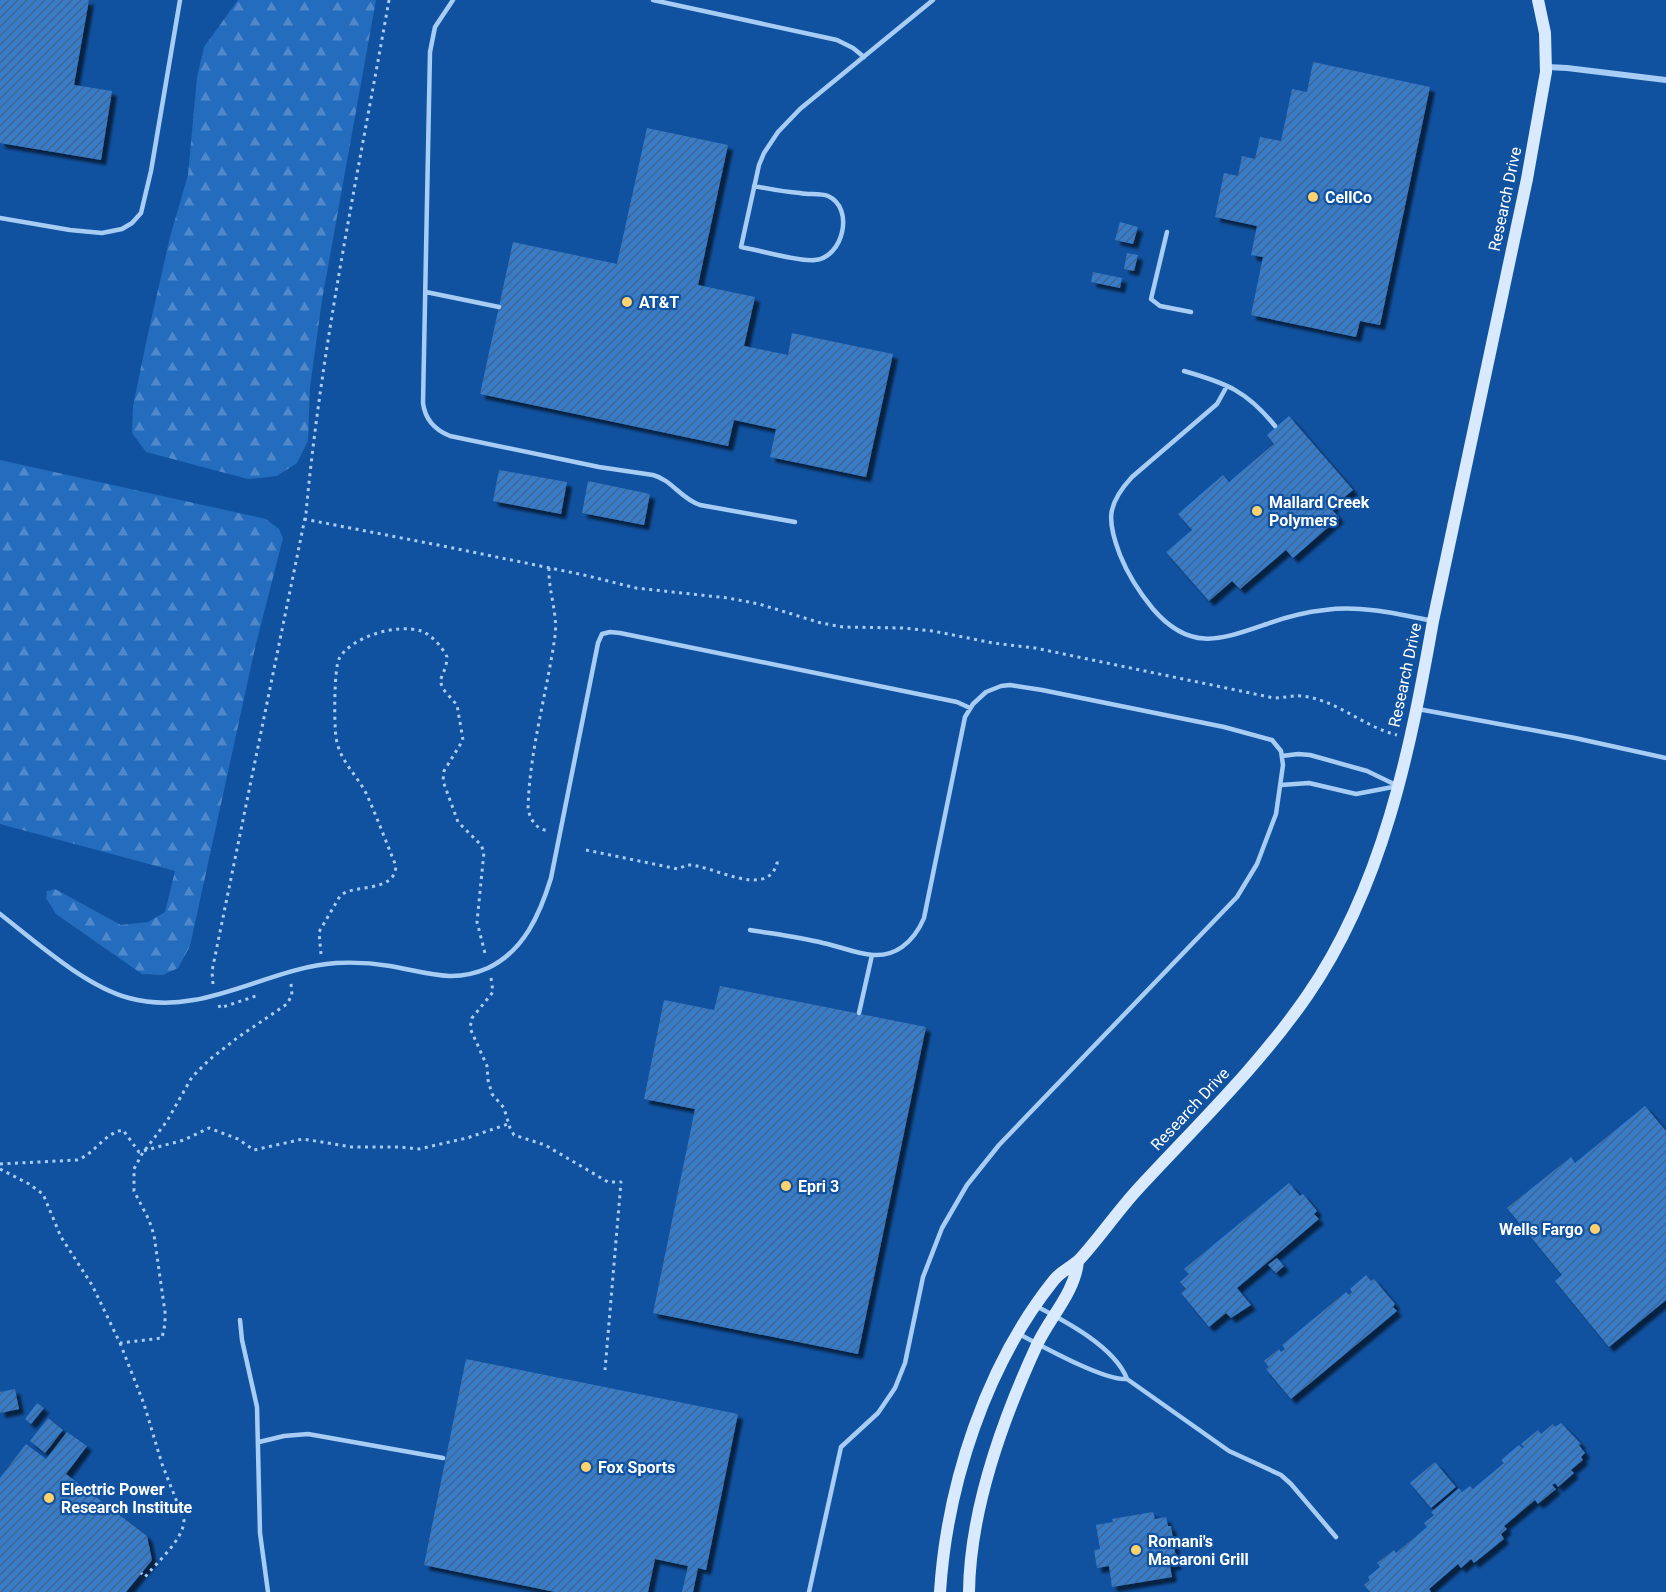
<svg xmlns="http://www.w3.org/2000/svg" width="1666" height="1592" viewBox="0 0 1666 1592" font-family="Roboto,sans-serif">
  <defs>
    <pattern id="forest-firs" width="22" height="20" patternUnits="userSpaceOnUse" patternTransform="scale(1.5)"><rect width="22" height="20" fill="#236cbe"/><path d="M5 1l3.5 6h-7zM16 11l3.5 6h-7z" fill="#4f89cb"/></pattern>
    <pattern id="building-hatch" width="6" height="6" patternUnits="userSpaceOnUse" patternTransform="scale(1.5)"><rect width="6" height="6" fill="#397bc7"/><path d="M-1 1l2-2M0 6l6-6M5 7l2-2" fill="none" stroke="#426690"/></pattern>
    <filter id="shadow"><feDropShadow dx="5" dy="5" stdDeviation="1.5" flood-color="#0009"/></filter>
  </defs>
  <rect width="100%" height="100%" fill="#1152a0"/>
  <path fill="url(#forest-firs)" d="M238,0h138l-54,300 -12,87 -2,54 -11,22 -20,13 -29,3 -102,-27 -14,-19 1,-27 14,-68 23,-101 18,-62 9,-98 7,-30z
    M0,460l266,59 13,10 4,9 -28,110 -65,298 -12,22 -15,7 -21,-1 -86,-60 -10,-16 1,-7 8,-2 66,36 27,-3 17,-10 10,-41 -175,-47z"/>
  <path fill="url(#building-hatch)" filter="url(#shadow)" d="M0,0h89l-15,85 38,6 -11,69 -101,-17z
    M1313,62l117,25 -50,238 -20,-4 -4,16 -105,-22 12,-58 -12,-2 6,-29 -42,-9 9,-44 14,3 4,-20 13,3 5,-22 21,4 11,-52 15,3z
    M647,128l81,17 -30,140 57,12 -11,49 44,9 4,-22 101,21 -27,123 -96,-20 6,-28 -42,-9 -6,26 -248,-52 33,-152 104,22z
    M1120,222l18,5 -5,17 -18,-4z
    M1127,253l11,2 -4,16 -10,-2z
    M1093,272l29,6 -2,10 -29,-6z
    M1289,416l64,74 -22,18 8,10 -46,40 -7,-8 -46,39 -8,-8 -23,20 -43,-49 26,-22 -14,-16 45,-39 6,7 45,-38 -7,-9z
    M499,470l68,12 -6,32 -68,-13z
    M588,481l62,13 -6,31 -62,-12z
    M720,986l206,41 -68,327 -205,-41 42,-204 -51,-10 20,-99 50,10z
    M1645,1106l21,25v169l-57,47 -54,-66 7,-6 -55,-67 64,-51 4,6z
    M1289,1183l11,13 3,-2 14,17 -3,3 5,5 -82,69 14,17 -20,13 -5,-5 -17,14 -28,-34 5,-4 -6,-7 9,-8 -5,-5z
    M1277,1258l7,8 -8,7 -8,-8z
    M1366,1275l5,6 3,-2 21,25 -2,3 4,4 -106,88 -25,-30 3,-2 -5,-6 15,-12 2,3 4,-3 -3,-4 64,-53 3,3 3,-3 -2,-3z
    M466,1359l272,55 -32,156 -8,-2 -5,24h-11l6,-26 -33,-7 -7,33h-93l-131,-27z
    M15,1389l4,20 -19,4v-21z
    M37,1403l7,5 -13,16 -6,-5z
    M48,1418l15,12 -18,23 -15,-12z
    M1561,1423l20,21 -2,1 6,8 -4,4 2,3 -12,10 3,3 -16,14 -3,-4 -3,2 4,4 -18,15 -3,-4 -31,26 3,3 -6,5 3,5 -30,24 -3,-4 -10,9 -3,-4 -29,25 2,3h-61l-6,-7 6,-5 -2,-3 12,-10 -3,-4 17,-13 2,3 31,-26 -3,-4 10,-8 -3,-3 28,-24 3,4 8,-6 3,3 31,-26 -3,-3 18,-15 3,3 2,-1 -3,-3 17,-14 3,4 12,-10 2,3z
    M67,1432l20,14 -21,28 81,62 5,24 -26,32h-126v-114l26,-34 20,15z
    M1435,1462l21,25 -25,21 -21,-25z
    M1153,1512l2,7 11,-2 2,9h3l6,38 -7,2 2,11 -60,10 -3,-21 -12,2 -3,-18 6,-1 -4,-24 17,-3 -1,-3z"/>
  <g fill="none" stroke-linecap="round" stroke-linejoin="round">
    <path stroke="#a8cdf5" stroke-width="3" stroke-dasharray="3 4.5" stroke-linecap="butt" d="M304,519l144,28 136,28 52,13 92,10 31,6 62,19 22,4 60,1 30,3 60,12 42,5 239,50c10,0 19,-3 28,-2 35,4 62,31 95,39
      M549,568c-1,23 9,45 6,68 -8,57 -26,116 -27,174 4,12 8,19 21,21
      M586,850l92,19c3,-1 6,-3 9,-4 22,-2 80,36 90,-2h2
      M321,954l-2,-22 21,-36c14,-13 54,-2 56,-30 -10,-24 -19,-49 -30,-73 -10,-19 -27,-33 -30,-56 -2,-13 -2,-68 3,-78 11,-22 59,-36 82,-28 10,3 22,17 26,26l-1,9 -6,15 3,8 14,16 6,35 -19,31 -1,10 15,41 23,23 3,7 -7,70 9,35
      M491,978l2,14 -21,26 -2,10 17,38 1,14 4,14 12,14 6,20 4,7 31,10 63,37h13l-16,188
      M213,984l-1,-13 94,-458c16,-173 53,-343 83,-513
      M219,1005l1,3 36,-12
      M0,1164l77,-4c18,-6 27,-27 46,-30l16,22 45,-12 25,-12 29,11 16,11 49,-11 49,8h47l20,2 48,-11 41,-14
      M0,1169l29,15 14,10 18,43 31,48 28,58 42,-5 3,-14v-12l-11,-77 -5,-15 -15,-29v-22l8,-15 25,-33 25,-44 17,-17 28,-22 50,-34 5,-9 -1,-11
      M120,1343l24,61 18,60 22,56c0,19 -27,42 -39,57l-4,-4"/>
    <path stroke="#a8cdf5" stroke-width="4.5" d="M453,0l-18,27 -5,25 -7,351c2,16 12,27 27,33l149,31 54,8c19,5 27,23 47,30l95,17
      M653,0l184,40 16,8 11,9
      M754,186c15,3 31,6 46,7 9,2 20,0 28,3 27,12 15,62 -13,64 -17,2 -56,-10 -74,-13l18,-82 5,-12 14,-21 22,-23 133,-109
      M0,218l70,12 32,3 20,-4 10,-6 9,-10 10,-42 29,-171
      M1167,232l-16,67 9,7 31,6
      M426,292l73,15
      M1184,371c42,12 63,20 91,55
      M1227,386l-10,18 -85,73c-26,28 -25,44 -12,78 8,20 19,37 33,54 37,43 67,31 114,15 19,-7 39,-12 58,-14 36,-5 73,4 108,11
      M1418,709l157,29 91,20
      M1281,785l28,-2 47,11 42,-8 -31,-15 -57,-16 -12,-1 -16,2
      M0,914c36,28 85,72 129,84 74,20 136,-30 207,-35 18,-1 36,0 54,3 36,6 62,18 98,2 36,-17 52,-54 63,-90l47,-235 4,-9 8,-2 10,1 337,69 13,6
      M750,930c24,4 49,7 73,13 26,5 54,22 79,4 11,-8 17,-17 22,-29l41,-201 8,-13 13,-12 15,-6 9,-1 32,5 182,37 48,13 9,11 2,14 -7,49 -19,50 -20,33 -238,248 -32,40 -25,43 -19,49 -18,86 -10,25 -17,25 -37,34 -32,145
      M859,1013l13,-58
      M240,1320l2,20 15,67 3,126 8,59
      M1019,1334c23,12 85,47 108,45 -12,-32 -62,-58 -91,-73
      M1127,1379l102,72 52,24 10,9 45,53
      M259,1442l25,-6 24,-2 135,24"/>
    <path stroke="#a8cdf5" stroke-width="6" d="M1547,67l20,1 99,12"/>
    <path stroke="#d9eafe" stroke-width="12" d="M940,1592c7,-108 46,-227 114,-312 7,-9 18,-13 26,-21 20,-22 37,-47 57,-69 58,-63 121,-123 170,-194 76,-110 103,-245 126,-375l94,-442 19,-107 -1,-39 -7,-33
      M969,1592c1,-81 34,-173 67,-245 13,-29 39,-54 42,-86"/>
  </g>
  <g fill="#ffd26d" stroke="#1152a0" stroke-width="2">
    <circle cx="1313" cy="197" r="6"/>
    <circle cx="627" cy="302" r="6"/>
    <circle cx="1257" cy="511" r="6"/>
    <circle cx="786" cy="1186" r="6"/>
    <circle cx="1595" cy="1229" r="6"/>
    <circle cx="586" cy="1467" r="6"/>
    <circle cx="49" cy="1498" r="6"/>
    <circle cx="1136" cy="1550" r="6"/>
  </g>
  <g text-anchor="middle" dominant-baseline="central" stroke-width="4.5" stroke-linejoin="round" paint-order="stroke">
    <g font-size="16" font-weight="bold" fill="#fff" stroke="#1152a0" text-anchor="start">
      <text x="1325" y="197">CellCo</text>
      <text x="639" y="302">AT&amp;T</text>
      <text x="1269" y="502">Mallard Creek<tspan x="1269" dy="18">Polymers</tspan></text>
      <text x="798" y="1186">Epri 3</text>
      <text x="1583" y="1229" text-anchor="end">Wells Fargo</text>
      <text x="598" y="1467">Fox Sports</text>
      <text x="61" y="1489">Electric Power<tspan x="61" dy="18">Research Institute</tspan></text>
      <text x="1148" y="1541">Romani's<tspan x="1148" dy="18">Macaroni Grill</tspan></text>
    </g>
    <g font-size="16" fill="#fff" stroke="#1152a0">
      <text transform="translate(1505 199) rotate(-78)">Research Drive</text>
      <text transform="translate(1405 675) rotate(-78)">Research Drive</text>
      <text transform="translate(1190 1109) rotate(-47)">Research Drive</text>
    </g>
  </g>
</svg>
